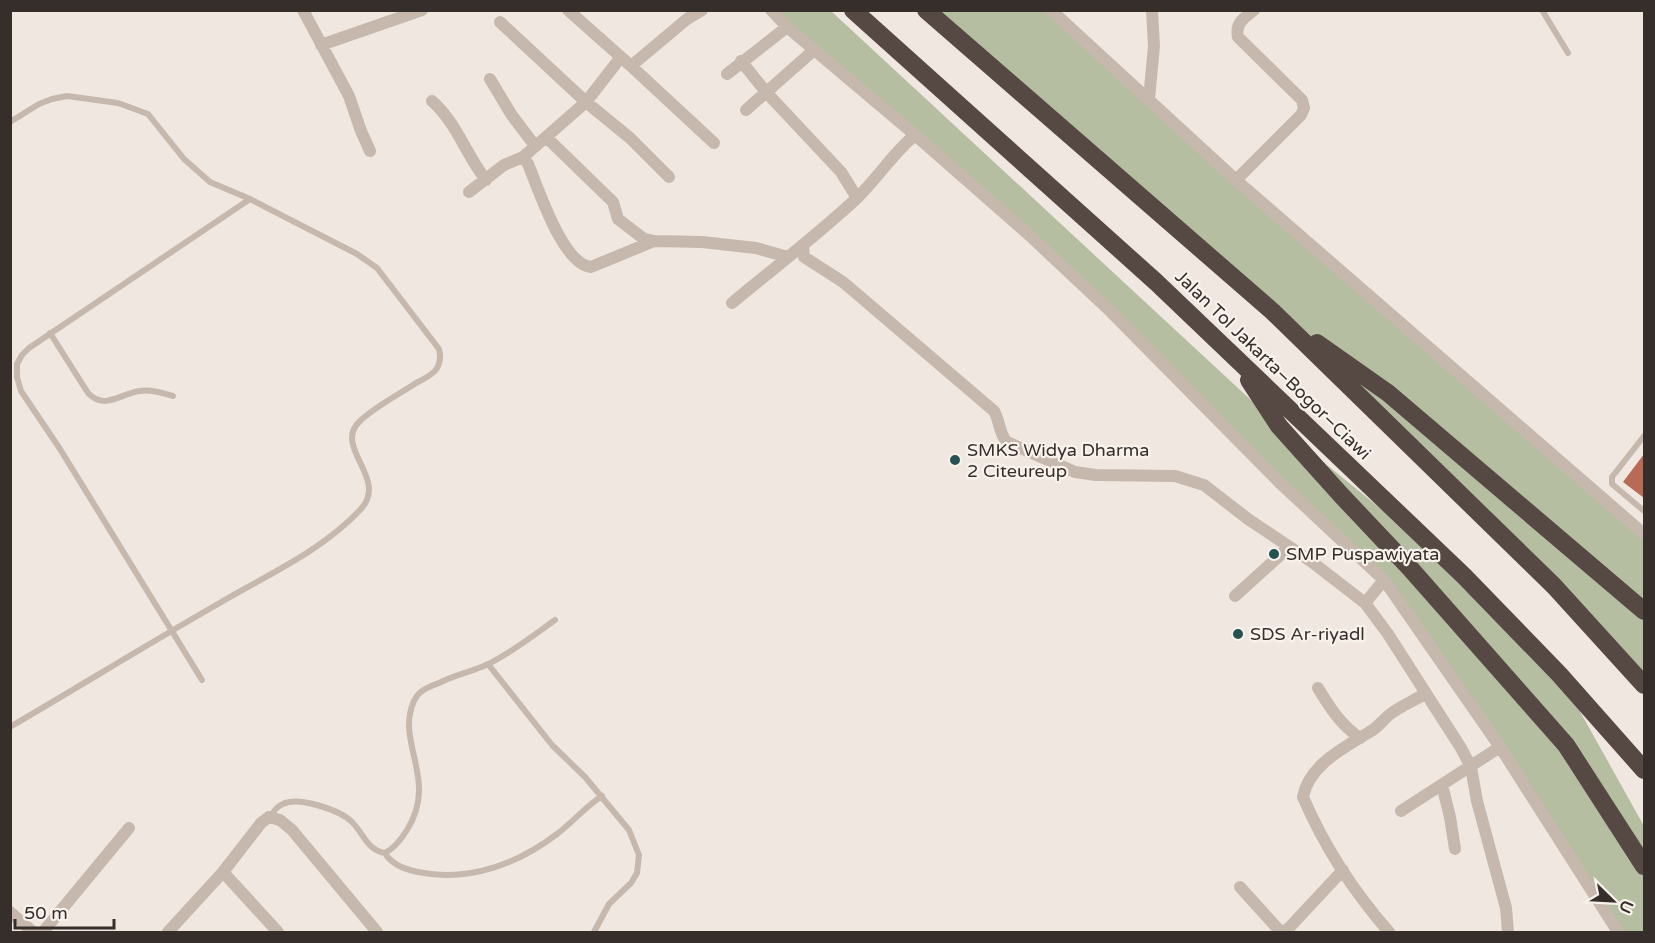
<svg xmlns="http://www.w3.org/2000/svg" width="1655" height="943" viewBox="0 0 1655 943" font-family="'Varela Round',sans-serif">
  <rect width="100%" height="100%" fill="#f0e8e0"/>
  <path fill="#b5bea1" d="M771,11h60l448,415 192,156 88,92 85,152v106h-26l-219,-332 -365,-360z
    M926,11h124l594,525v151l-372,-376z"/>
  <path fill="#b86a56" d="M1644,454v44l-21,-16z"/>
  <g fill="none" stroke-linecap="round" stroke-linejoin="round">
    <path stroke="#c7b8ad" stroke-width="6" d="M1542,10l26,43
      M10,122l29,-18 13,-5 15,-3 51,7 30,11 36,45 26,23 40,17 107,55 20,14 62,81c2,8 1,16 -4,22 -5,5 -13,9 -19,12 -18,12 -40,23 -56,38 -28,26 29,57 1,88 -39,42 -94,66 -143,95 -70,40 -138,82 -208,123
      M50,333l38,60c17,18 33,0 52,-2 11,-2 22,2 33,5
      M1644,436l-32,41v7l32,27
      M488,664l64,81 33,32 44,53 10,25 -2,18 -6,10 -22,21 -15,28
      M202,680l-142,-231 -39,-58 -4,-14v-13l5,-9 7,-7 221,-149
      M270,817c3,-5 7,-11 13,-13 15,-8 57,6 69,18 12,12 15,28 33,31 10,-5 17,-15 22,-23 32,-51 -12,-87 7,-129 5,-11 15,-14 25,-18 15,-8 32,-11 47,-18 24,-11 48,-30 69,-45
      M385,853c7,13 25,18 39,20 48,8 95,-10 133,-39 16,-12 28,-27 45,-38"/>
    <path stroke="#c7b8ad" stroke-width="12" d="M303,10l46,86 12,35 9,20
      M568,10l63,56 83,77
      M771,10l16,17 128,108 113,99 82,77 170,172 104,97 116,167 118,185
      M1051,10l185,170 408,354
      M500,22l86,80 44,36 39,39
      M321,45l101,-35
      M741,61l25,31 75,80 16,26
      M631,66l56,-47 15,-9
      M727,74l60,-47
      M490,79l21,35 24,32
      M1149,99l5,-53 -2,-36
      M432,101c25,22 34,54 54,79
      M746,110l68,-60
      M546,137l67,65 5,17 26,20 10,2 48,1 54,6 32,9
      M523,157l5,7c10,23 34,100 63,103l63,-26
      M1236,180l65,-65 3,-7 -2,-8 -64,-63c-3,-14 6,-19 16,-27
      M469,192l35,-27 19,-8 23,-20 40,-35 35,-45
      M803,246l1,11 39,25 151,129c6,10 5,23 13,31l68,30 21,3 79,1 29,9 44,34 64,43 53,41 23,31 73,114 10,19 6,34 29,107 2,24
      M732,303c41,-34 84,-67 124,-104 21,-20 37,-46 59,-64
      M1235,596l53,-48
      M1365,603l19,-23
      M1318,688c12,20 23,37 42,50
      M1442,785l8,32 5,32
      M1401,811l99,-64
      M223,872l55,60
      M1240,887l38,42 5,2 5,-2 55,-59
      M10,912l23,20
      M43,932l86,-104
      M168,932l55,-60 38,-49 8,-6 11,3 12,10 85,102
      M1389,932c-35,-40 -65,-86 -86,-135 6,-33 43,-50 68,-66 7,-4 12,-11 18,-16 10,-8 24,-14 36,-21"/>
    <path stroke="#564843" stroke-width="18" d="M853,10l303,272 308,294 95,98 85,96
      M926,10l346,301 282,275 90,99
      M1317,343l71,50 256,218
      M1249,380l30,46 62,69 68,72 157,178 78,121"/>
  </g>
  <g fill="#255253" stroke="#f8f2ec" stroke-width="2">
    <circle cx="955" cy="460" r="6"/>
    <circle cx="1274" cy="554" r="6"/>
    <circle cx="1238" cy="634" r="6"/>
  </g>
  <g text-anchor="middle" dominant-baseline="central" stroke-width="4.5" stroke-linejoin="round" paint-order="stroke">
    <g font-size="18" fill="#362e2b" stroke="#f8f2ec">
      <text transform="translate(1273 365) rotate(44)">Jalan Tol Jakarta–Bogor–Ciawi</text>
    </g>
    <g font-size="18" fill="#362e2b" stroke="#f8f2ec" text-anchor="start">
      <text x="967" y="450">SMKS Widya Dharma<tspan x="967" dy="21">2 Citeureup</tspan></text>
      <text x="1286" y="554">SMP Puspawiyata</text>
      <text x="1250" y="634">SDS Ar-riyadl</text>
    </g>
  </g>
  <rect width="1655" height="943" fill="none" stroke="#362e2b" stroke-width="24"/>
  <g transform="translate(1613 901) rotate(114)" stroke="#f8f2ec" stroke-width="4.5" paint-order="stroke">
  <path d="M0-4.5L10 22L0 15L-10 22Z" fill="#362e2b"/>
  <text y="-9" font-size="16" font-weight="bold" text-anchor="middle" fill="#362e2b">U</text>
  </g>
  <path d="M15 919v9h99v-9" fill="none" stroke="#362e2b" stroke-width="3"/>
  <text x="24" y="919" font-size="18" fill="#362e2b" stroke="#f8f2ec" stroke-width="4.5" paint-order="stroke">50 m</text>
</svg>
